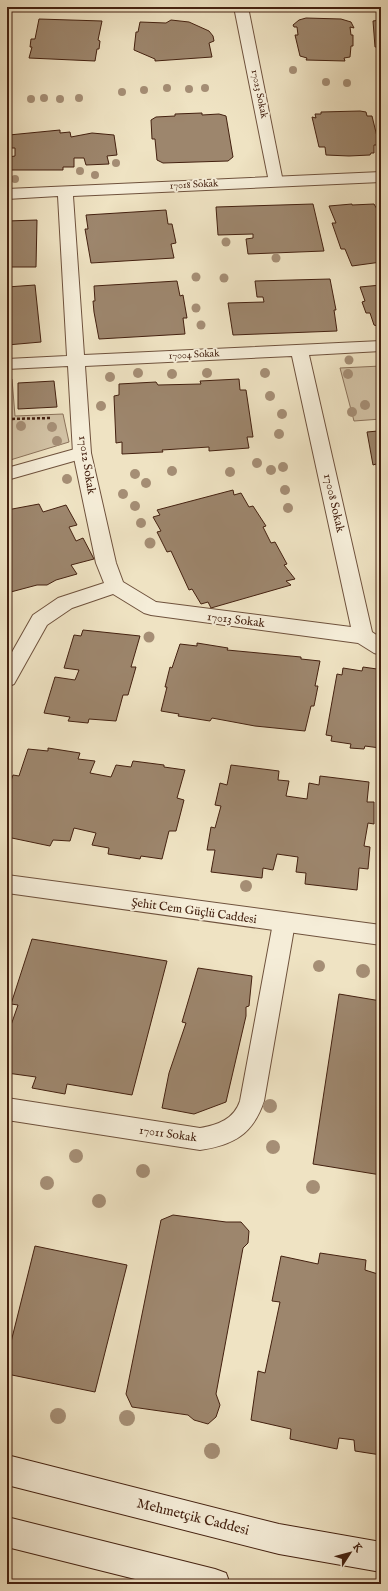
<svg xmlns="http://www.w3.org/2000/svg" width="388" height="1591" viewBox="0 0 388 1591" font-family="'IM FELL English',serif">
  <rect width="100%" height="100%" fill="#efe3c3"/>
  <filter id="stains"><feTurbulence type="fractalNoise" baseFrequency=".005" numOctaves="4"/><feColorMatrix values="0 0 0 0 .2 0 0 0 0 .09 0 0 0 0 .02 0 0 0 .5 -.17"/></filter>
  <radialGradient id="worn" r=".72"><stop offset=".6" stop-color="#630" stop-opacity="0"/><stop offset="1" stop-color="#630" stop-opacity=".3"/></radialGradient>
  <path fill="#d2c2a5" stroke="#8b725a" d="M381,366v53l-27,2 -14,-53z
    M12,379l3,37 48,-2 6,28 -62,19v-81z"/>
  <path fill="#9d866d" stroke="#442110" d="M306,18l35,1 10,3 3,6 -4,-1 1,8h2v11h-2l-1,11 -6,1 1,3 -39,-1 1,-2 -7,-2 -5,-21h3l-1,-8h-3l-1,-2 6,-5z
    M39,19l63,2 -4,19 2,1 -1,8h-2l-2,12 -66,-3 3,-11h-2l1,-8h4z
    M171,20l18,2 20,9 4,5 1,5 -5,2 3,14 -57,4v-2l-21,-9 2,-18h2l2,-10 26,1z
    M380,20h1v35h-3l-1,-8h-2l-2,-26z
    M360,111l6,1 1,4h5l7,29h-5v8h-3l-1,2 -21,1 -23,-1 -1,-8h-6l-7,-30 4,1 -1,-4h6v-2z
    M202,113v2l17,-1 7,2 7,41 -5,4 -65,2 -6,-3 -2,-21h-3l-1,-19 5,-3 19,-1v-2z
    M60,130v3l10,-1 1,5 21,-4 22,2 3,20 -10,1 2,8 -23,1 -2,-7h-10v9h-11v3h-53l-1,-13 6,-1v-8h-6v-13z
    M313,204l11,47 -76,3 -2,-15 7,-1v-4l-35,1 -2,-28z
    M352,204v1l22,-1 7,12v46l-29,4 -7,-17h-4l-9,-26h4l-7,-17z
    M166,210l2,14h4l4,19 -5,1 3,14 -83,5 -6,-34h3l-2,-14z
    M37,220l-1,47h-29v-46z
    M330,279l6,31h-2l3,21 -104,4 -5,-32 36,-1 -1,-5h-6l-2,-16z
    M177,281l3,15 3,-1 4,23h-4l2,16 -86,5 -5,-27 -1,-11h2l-1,-15z
    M35,285l6,57 -34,3v-58z
    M381,285v42h-1l-6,-2 -4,-12h-4l-4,-11 3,-1 -5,-14z
    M239,379l1,11h6l7,47h-6l2,11 -40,3v-4l-47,3 1,2 -41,2v-12l-6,1 -2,-47 5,-1v-11l37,-2 2,3 43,-1 -1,-3z
    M54,381l3,26 -39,2v-26z
    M378,431h3v46h-2l-3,-13 -3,1 -6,-33z
    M233,490l1,5 7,-2 8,14 4,-1 13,20 -3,1 8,16 4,-1 12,22 -3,1 11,14 -9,2 5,4 -80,23 -3,-6 -7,2 -9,-15 -3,1 -18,-39 -4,1 -10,-20 4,-1 -8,-14 7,-2 -3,-5z
    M39,504l4,8 23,-7 11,20 -8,2 7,14 7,-3 11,21 -23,6 6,9 -21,6 -9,5h-10l-30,8v-83z
    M83,630l57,6 -9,31h5l-8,28h-5l-7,26 -27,-2 -1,4 -20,-2 2,-4 -26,-4 11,-36 20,3 4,-10 -15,-2 10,-33 7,1z
    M197,643l31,5 -1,2 74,7v2l19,2 -5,25h3l-4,20h-3l-6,25 -50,-5 -43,-8 -2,3 -32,-5 1,-2 -18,-3 6,-24h-2l5,-20 2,1 8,-24 17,2z
    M363,667l14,2v4h4l-1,75 -15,-2 -1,3 -14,-1 1,-4 -20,-3 1,-5 -6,-1 11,-61 5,1 1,-7 19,3z
    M48,748l32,5 -2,6 17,2 -5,12 21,4 5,-12 15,2 2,-6 31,4v2l21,3 -8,28 7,2 -8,31h-7l-7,28 -21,-3 -1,3 -32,-5 1,-6 -17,-3 4,-12 -22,-5 -4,13 -17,-1 -3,6 -43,-9v-23l2,-7h-2v-15l6,-17 6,1 9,-27 20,2z
    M231,765l48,6 -1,9 11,1 -3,15 21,3 2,-16 10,2 1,-9 49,6 -2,20h7v22l-6,-1 -4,23 6,1 -2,22 -9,-1 -2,22 -52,-6 1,-11 -10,-1 2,-15 -21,-3 -4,16 -10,-2 -1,10 -51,-6 4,-22h-8l4,-23 4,1 6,-22 -6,-1 5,-22 7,2z
    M32,939l135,22 -35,134 -65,-11 -2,10 -33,-6 4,-11 -29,-4v-45h3l8,-23 -7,-1z
    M198,968l54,8 -3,30 -3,1v9l-20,86 -32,12 -32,-6 7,-35 17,-50 -4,-1z
    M339,994l42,7v174l-68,-11z
    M173,1215l53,7h15l8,9 -1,12 -5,5 -27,146 4,11 -4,12 -8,7 -14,-4 -6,-5 -56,-8 -6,-13 35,-174z
    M35,1246l92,19 -32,127 -88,-18v-16z
    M320,1253l46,7 -1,10 16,5v180l-26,-4 -1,-11 -15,-2 -2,11 -47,-10 1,-10 -40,-9 7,-49 7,2 15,-71 -8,-1 9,-45 37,8z"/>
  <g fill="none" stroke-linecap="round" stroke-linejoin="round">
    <g stroke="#6f523d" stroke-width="2">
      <path id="service" d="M234,7h14l35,175 -2,3h-10l-2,-3z
        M82,447l6,2 3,4 -3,4 -81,23v-12z
        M284,914l8,3 3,6 -31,178c-11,33 -30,44 -64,49l-193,-30v-22l193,30c18,-3 34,-9 40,-27l33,-178 3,-6z"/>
    </g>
    <g stroke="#6f523d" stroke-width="2">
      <path id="minor" d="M381,172v10l-308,14 11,159 297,-14v10l-72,4 63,277 9,6v17l-7,-2 -16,-10 -207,-28 -7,-2 -31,-19 -41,14 -25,17 -33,59 -7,3v-26l26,-46 25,-17 46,-15 -8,-20 -23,-110 -5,-87 -61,3v-10l60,-3 -9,-160 -51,3v-10zM292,356l59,271 -195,-25 -33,-20 -7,-19 -25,-110 -6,-87z
        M7,875l374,50v20l-374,-52z"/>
    </g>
    <g stroke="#442110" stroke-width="2">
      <path id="secondary" d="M7,1455l272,69 102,18v30l-102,-18 -272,-69z
        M7,1517l208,52 11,4 4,11h-75l-148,-37z"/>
    </g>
    <path stroke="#442110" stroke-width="2.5" stroke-dasharray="3 2" stroke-linecap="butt" d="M7,419l45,-1"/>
    <use href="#service" fill="#f5edd8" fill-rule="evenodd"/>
    <use href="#minor" fill="#f5edd8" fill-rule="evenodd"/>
    <use href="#secondary" fill="#f5edd8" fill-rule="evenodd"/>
  </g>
  <g fill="#a58e75">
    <circle cx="293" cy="70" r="4"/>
    <circle cx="326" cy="82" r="4"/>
    <circle cx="347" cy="83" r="4"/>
    <circle cx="167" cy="88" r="4"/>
    <circle cx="205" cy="88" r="4"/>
    <circle cx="189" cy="89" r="4"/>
    <circle cx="144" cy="90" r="4"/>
    <circle cx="122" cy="92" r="4"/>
    <circle cx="44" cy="98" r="4"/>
    <circle cx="79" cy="98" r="4"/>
    <circle cx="31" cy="99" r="4"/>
    <circle cx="60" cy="99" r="4"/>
    <circle cx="116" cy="163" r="4"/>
    <circle cx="80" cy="171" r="4"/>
    <circle cx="95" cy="175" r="4"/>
    <circle cx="15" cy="179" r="4"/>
    <circle cx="226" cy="242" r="4.5"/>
    <circle cx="276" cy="258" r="4.5"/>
    <circle cx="196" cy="277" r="4.5"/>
    <circle cx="224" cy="278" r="4.5"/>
    <circle cx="196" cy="308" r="4.5"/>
    <circle cx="201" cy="325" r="4.5"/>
    <circle cx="349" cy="360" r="4.5"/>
    <circle cx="138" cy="373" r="5"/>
    <circle cx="207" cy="373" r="5"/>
    <circle cx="265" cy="373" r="5"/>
    <circle cx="172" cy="374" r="5"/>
    <circle cx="348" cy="374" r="5"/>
    <circle cx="110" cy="377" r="5"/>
    <circle cx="270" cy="396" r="5"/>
    <circle cx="365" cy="405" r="5"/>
    <circle cx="101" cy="406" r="5"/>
    <circle cx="352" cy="412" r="5"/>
    <circle cx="282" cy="414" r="5"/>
    <circle cx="21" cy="426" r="5"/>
    <circle cx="52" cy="427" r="5"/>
    <circle cx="279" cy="434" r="5"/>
    <circle cx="57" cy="441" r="5"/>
    <circle cx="257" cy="463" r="5"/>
    <circle cx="283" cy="467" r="5"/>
    <circle cx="271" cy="470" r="5"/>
    <circle cx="172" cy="471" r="5"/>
    <circle cx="230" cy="472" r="5"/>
    <circle cx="135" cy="474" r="5"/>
    <circle cx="67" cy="479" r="5"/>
    <circle cx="146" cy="483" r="5"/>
    <circle cx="285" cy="490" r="5"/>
    <circle cx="123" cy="494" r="5"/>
    <circle cx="135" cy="506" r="5"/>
    <circle cx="288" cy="508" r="5"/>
    <circle cx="141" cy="523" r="5"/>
    <circle cx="150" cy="543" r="5.5"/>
    <circle cx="149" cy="637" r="5.5"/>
    <circle cx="246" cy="886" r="6"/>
    <circle cx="319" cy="966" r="6"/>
    <circle cx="363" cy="971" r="7"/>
    <circle cx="270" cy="1106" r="7"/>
    <circle cx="273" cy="1147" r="7"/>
    <circle cx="76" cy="1156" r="7"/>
    <circle cx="143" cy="1171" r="7"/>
    <circle cx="47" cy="1183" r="7"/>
    <circle cx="313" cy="1187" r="7"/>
    <circle cx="99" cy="1201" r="7"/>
    <circle cx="58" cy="1416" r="8"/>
    <circle cx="127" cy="1418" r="8"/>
    <circle cx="212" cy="1451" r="8"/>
  </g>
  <g text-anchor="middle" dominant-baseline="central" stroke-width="4" stroke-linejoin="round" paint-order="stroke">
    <g font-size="10" fill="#442110" stroke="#f5edd8">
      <text transform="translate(259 94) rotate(78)">17023 Sokak</text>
      <text transform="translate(194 185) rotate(-3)">17018 Sokak</text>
      <text transform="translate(194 355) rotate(-3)">17004 Sokak</text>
    </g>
    <g font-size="12" fill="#442110" stroke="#f5edd8">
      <text transform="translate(87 465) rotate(81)">17012 Sokak</text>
      <text transform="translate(334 503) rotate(77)">17008 Sokak</text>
      <text transform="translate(236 620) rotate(7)">17013 Sokak</text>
      <text transform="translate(194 911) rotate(8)">Şehit Cem Güçlü Caddesi</text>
      <text transform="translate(168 1134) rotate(8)">17011 Sokak</text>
    </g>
    <g font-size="14" fill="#442110" stroke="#f5edd8">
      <text transform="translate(193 1517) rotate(14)">Mehmetçik Caddesi</text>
    </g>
  </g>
  <rect width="388" height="1591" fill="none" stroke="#efe3c3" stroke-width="24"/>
  <rect x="8" y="8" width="372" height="1575" fill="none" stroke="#442110" stroke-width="2"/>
  <rect x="12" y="12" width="364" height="1567" fill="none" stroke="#442110"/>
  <g transform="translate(350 1553) rotate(54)" stroke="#f5edd8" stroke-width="3" paint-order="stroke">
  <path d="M0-3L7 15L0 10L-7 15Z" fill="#442110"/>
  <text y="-6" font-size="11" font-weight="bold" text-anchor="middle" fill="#442110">K</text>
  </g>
  <rect width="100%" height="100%" filter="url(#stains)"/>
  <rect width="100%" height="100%" fill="url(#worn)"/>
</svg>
